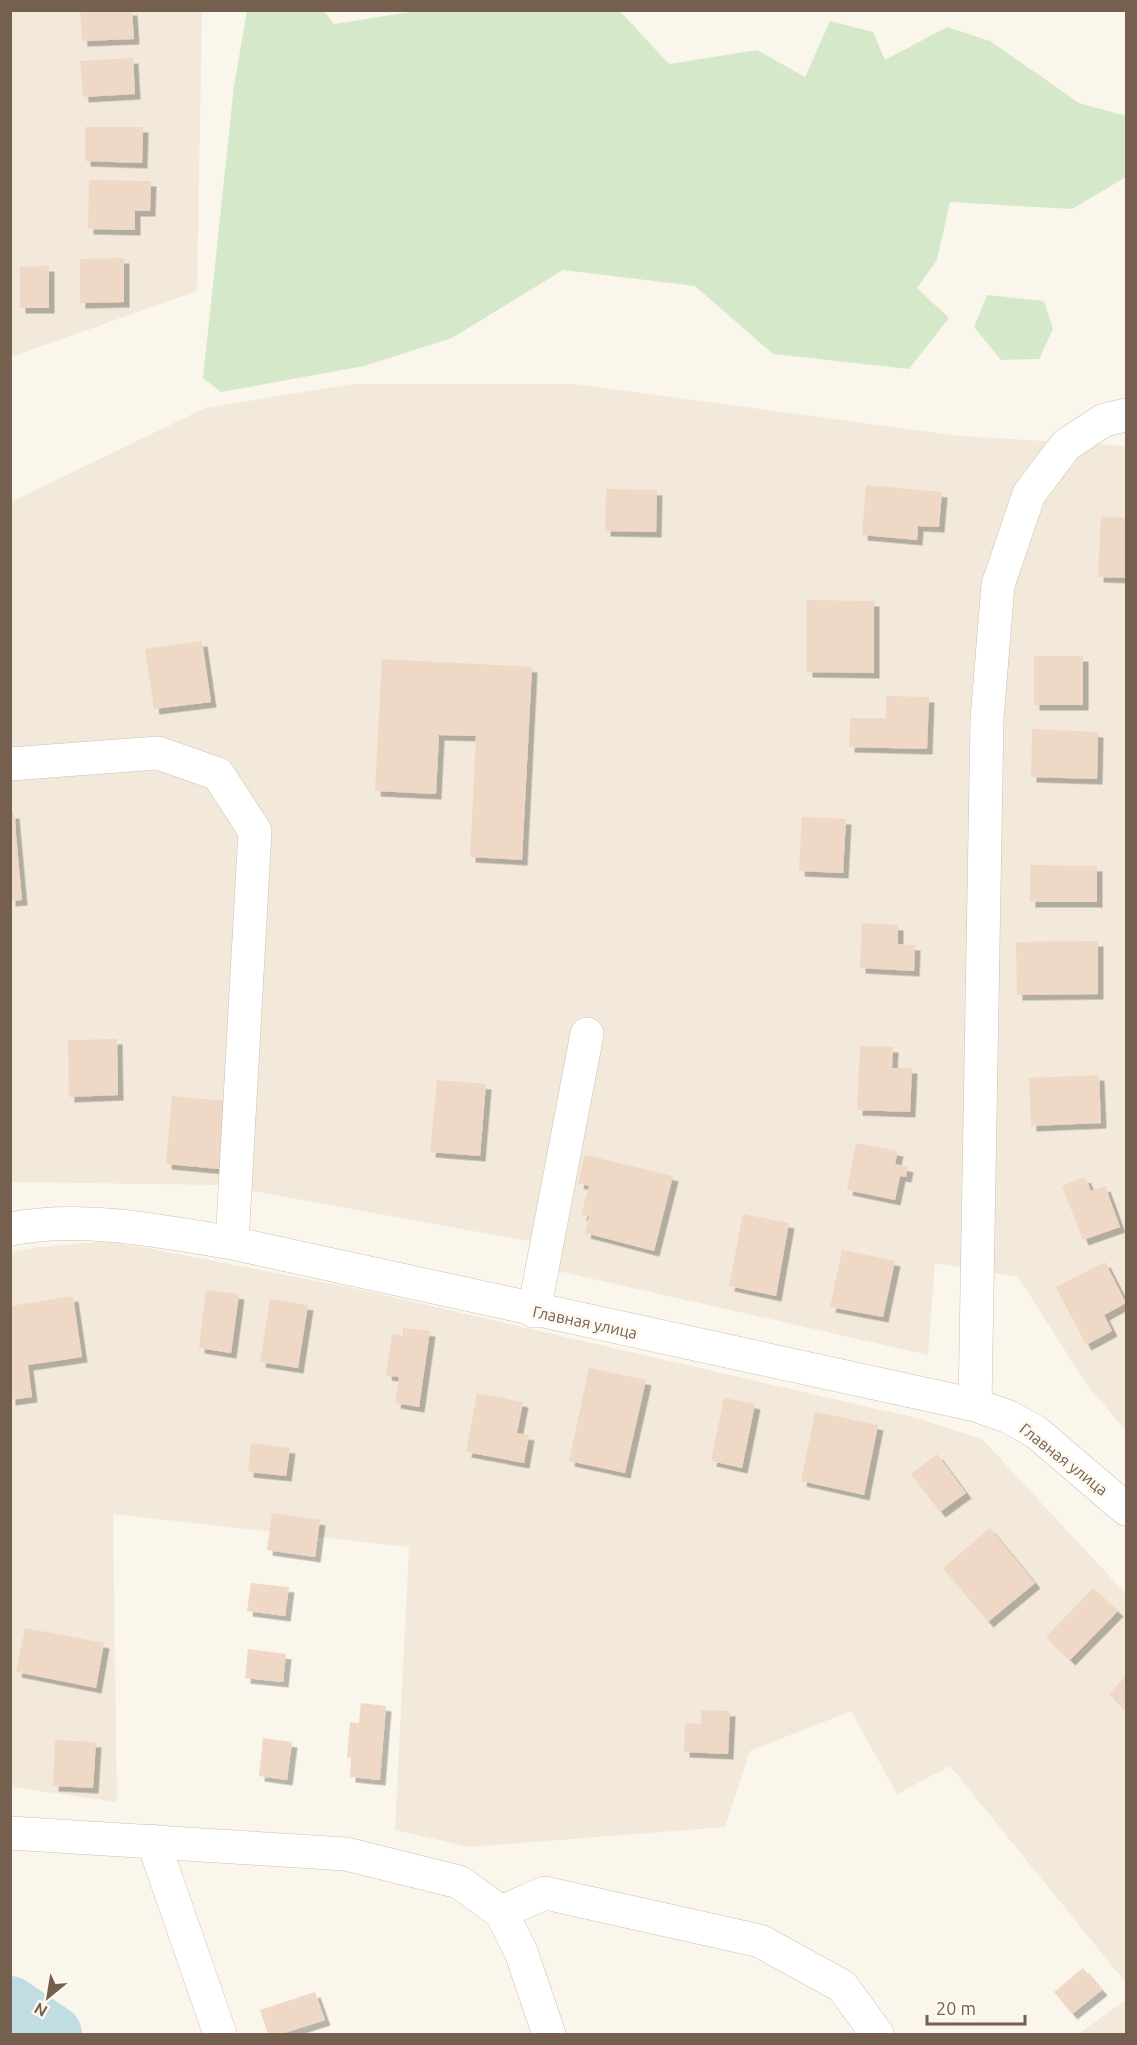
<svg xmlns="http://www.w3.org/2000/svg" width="1137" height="2045" viewBox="0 0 1137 2045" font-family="Ubuntu,sans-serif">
  <defs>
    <filter id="shadow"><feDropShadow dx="5.5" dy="5.5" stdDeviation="0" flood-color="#0004"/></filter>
  </defs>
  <rect width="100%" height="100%" fill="#fbf6eb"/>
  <path fill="#f3e9da" d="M10,11h192l-5,280 -186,66z
    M353,384h222l385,52 166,10v985l-39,-46 -69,-108 -83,-14 -7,92 -370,-84 3,-24 -342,-62 -208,-3v-680l194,-94z
    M111,1241l247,48 558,129 66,21 144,155v389l-176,-217 -53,28 -46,-83 -101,40 -25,76 -256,20 -74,-17 14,-283 -296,-33 4,288 -106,-15v-535l26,-5z
    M1126,2000v34h-48z"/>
  <path fill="#d5e9ca" d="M247,11h77l10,13 83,-13h203l49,53 88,-14 48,27 25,-56 43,11 12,28 62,-33 43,14 89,62 47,13v61l-54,32 -122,-7 -13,58 -20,28 32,30 -40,51 -136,-15 -78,-68 -132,-16 -111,68 -88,28 -143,26 -18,-14 31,-292z
    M987,295l57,6 9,28 -14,30 -38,1 -27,-33z"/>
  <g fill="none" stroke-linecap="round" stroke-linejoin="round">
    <path stroke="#c0dde4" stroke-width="58" d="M10,2005l43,29"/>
  </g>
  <path fill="#efd8c5" filter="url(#shadow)" d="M80,10h52l2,29 -52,2z
    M133,58l2,36 -52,3 -3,-36z
    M85,127h58l-1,36 -57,-2z
    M89,180l62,1 -1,30h-15v19l-47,-1z
    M124,258v44l-44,1v-44z
    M49,266v42h-29v-41z
    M866,485l76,7 -3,35 -21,-1 -1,14 -55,-5z
    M606,489l51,1 -1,42 -51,-1z
    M1101,517l25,1v60l-28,-1z
    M807,600l67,1v72l-67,-1z
    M202,641l9,61 -57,7 -9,-60z
    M1034,656h49v49h-49z
    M382,659l150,8 -10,193 -52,-3 6,-121 -37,-1 -3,59 -61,-3z
    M886,696l43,1 -2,52 -78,-2 1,-29h36z
    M1032,729l66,3 -1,47 -66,-2z
    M10,813h4l8,87 -12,1z
    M802,817l44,2 -3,54 -44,-2z
    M1030,865l67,1v36h-67z
    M862,923l36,2v19l17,1 -1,26 -54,-3z
    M1098,941v53l-81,1 -1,-53z
    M117,1039l1,56 -49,2 -1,-57z
    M860,1046l33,1 -1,21h20l-2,44 -53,-2z
    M1099,1075l2,48 -70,3 -2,-48z
    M437,1080l49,4 -6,72 -50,-4z
    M172,1096l53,5 -6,68 -53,-5z
    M856,1143l42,8 -3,13 13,3 -2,10 -6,-1 -5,24 -48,-10z
    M585,1155l88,21 -19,75 -69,-18 4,-17 -8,-1 8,-29 -11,-3z
    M1085,1177l6,14 14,-5 15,41 -37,13 -21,-54z
    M743,1214l46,9 -13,73 -47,-10z
    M842,1250l53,11 -12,56 -53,-10z
    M1105,1262l21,41 -22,12 8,16 -26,14 -30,-58z
    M206,1290l33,4 -8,59 -32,-5z
    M73,1296l9,61 -54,8 4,32 -22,3v-94z
    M270,1299l38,6 -10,63 -38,-6z
    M403,1328l27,3 -11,76 -24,-4 4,-26 -13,-2 6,-41 11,2z
    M589,1368l57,12 -21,93 -56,-12z
    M477,1393l46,9 -6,31 12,2 -5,28 -58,-11z
    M724,1398l31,6 -13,64 -31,-7z
    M815,1412l63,13 -14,70 -63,-14z
    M251,1443l39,5 -4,28 -38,-4z
    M937,1454l29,39 -26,19 -29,-38z
    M272,1513l48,7 -5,37 -48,-7z
    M990,1528l45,55 -47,39 -45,-54z
    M251,1583l38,4 -4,29 -38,-5z
    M1093,1588l25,23 -48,49 -24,-23z
    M25,1628l79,15 -8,45 -80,-16z
    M248,1649l38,5 -3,28 -38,-4z
    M1126,1676v34l-17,-16z
    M361,1703l25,3 -6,74 -30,-3 1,-19 -4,-1 3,-35 9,1z
    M701,1710l29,1 -2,43 -44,-2 1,-29 16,1z
    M263,1738l29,4 -5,38 -28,-4z
    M55,1740l41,2 -3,46 -40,-2z
    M1083,1968l19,22 -30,24 -18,-22z
    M315,1992l10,28 -44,14h-13l-8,-24z"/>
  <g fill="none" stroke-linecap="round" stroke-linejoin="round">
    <g stroke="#cdbfb1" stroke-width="34">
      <path id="minor" d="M10,764l148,-11 60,21 37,57 -23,412
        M10,1229c74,-14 150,2 222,14l743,162 34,12 27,15 90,77
        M534,1311l53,-277
        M975,1405l12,-686 11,-134 31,-91 37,-49 38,-25 22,-5
        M10,1833l336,21 113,28 42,30 20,40 28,82
        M153,1841l67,193
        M501,1912l44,-19 215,48 82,45 35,48"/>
    </g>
    <use href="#minor" stroke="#fff" stroke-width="33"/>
  </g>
  <g text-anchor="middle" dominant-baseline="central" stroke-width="6" stroke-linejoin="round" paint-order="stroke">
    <g font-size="16" fill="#755f4f" stroke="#fefaf2">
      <text transform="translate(585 1322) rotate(12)">Главная улица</text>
      <text transform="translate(1064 1459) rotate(38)">Главная улица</text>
    </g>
  </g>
  <rect width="1137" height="2045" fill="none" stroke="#755f4f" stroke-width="24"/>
  <g transform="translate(48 1997) rotate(210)" stroke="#fefaf2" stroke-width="4.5" paint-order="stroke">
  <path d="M0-4.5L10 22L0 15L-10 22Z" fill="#755f4f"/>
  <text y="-9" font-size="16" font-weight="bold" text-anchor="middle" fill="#755f4f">N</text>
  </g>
  <path d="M927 2015v9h98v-9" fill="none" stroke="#755f4f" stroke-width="3"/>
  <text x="936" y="2015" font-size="18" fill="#755f4f" stroke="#fefaf2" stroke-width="4.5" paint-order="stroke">20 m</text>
</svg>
